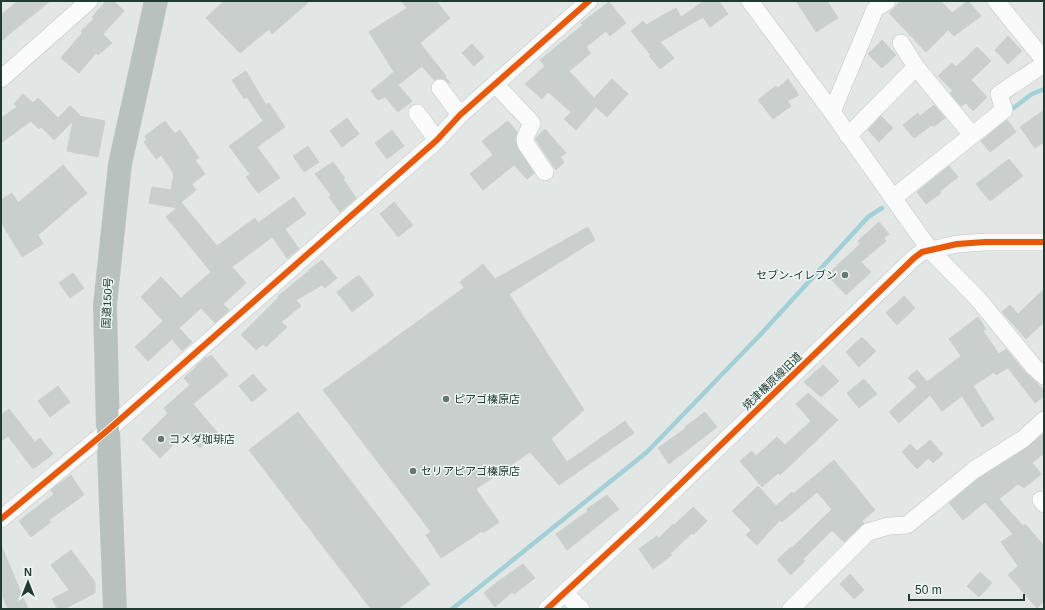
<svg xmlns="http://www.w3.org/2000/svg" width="1045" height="610" viewBox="0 0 1045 610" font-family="Helvetica,'Noto Sans JP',sans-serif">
  <rect width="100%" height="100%" fill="#e2e7e5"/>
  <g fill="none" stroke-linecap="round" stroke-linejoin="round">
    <path stroke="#a3cfd6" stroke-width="4.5" d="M1008,112l24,-18 12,-5
      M452,609l195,-157 114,-118 107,-117 14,-9"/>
  </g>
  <path fill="#c9cfcc" stroke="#cbd0ce" d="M18,1h32l-49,40v-26z
    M106,1h8l10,10 -21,23 9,9 -14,12 -2,-2 -17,20 -18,-15 21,-25 -1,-2 13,-12 -2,-2z
    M224,1h86l-38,33 -3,-5 -29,24 -34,-35z
    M401,1h35l14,17 -30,25 26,33 -1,1 6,7 -7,-5 -6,-1 -4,2 -12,-14 -24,19 14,16 -14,11 -13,-15 -7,3 -7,-9 23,-19 -25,-40 38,-24z
    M704,1h15l9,13 -18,13 -7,-10 -43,25 14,16 -14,11 -11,-13 2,-1 -20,-24 12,-10 3,4 30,-17 5,9z
    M796,1h31l11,17 -22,14z
    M901,1h40l11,12 16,-12 13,15 -27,20 -6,-6 -22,22 -37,-39z
    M609,2l17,21 -16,13 -4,-5 -20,16 5,6 -22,18 25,27 18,-19 16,15 -21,23 -11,-10 -20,23 -12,-11 7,-7 -23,-20 -6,7 -17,-15 20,-18 -5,-6 43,-35 -2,-2z
    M1008,36l14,15 -14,13 -13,-14z
    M882,40l14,15 -14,13 -14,-14z
    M472,44l12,13 -10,9 -12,-13z
    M977,47l14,14 -20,19 16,17 -14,14 -7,-8 -5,3 -11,-13 3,-2 -15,-15 14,-13 4,4z
    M246,71l20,34 3,-2 16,24 -28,20 23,31 -22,15 -12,-16 4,-3 -21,-28 34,-25 -16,-24 -3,2 -12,-19z
    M788,79l11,16 -12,6 4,5 -18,13 -15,-19 18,-14 2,2z
    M23,94l10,9 5,-5 20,20 12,-12 10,9 -1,1 26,5 -7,36 -31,-6 6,-30 -19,19 -13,-13 -2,2 -8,-8 -30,22v-25l16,-11 -3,-3z
    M934,105l11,13 -12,9 -1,-2 -18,13 -11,-13 15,-12 2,3z
    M1044,110v32l-9,6 -15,-21z
    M881,116l12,12 -14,14 -11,-12z
    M347,118l12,16 -17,13 -12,-16z
    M1007,120l9,12 -26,20 -9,-11z
    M165,121l10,13 5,-4 19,28 -4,2 10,14 -13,10 4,6 -15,12 36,44 38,-28 3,5 36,-26 12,17 -21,15 14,20 -12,9 -15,-21 -40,30 14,16 -23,21 6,6 -14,13 -14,-15 -22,20 13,14 -10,9 -10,-12 -24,22 -13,-14 28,-26 -22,-24 20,-20 20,21 30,-26 -45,-55 11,-9 -28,-5 3,-16 19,3 3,-16 -13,-19 -5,4 -12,-17 3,-2 -2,-4z
    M508,121l9,11 -2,8 3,9 16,24 -7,6 -13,-14 -31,25 -13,-16 23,-19 -11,-14z
    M545,129l21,24 -6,4 4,5 -8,8 -20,-30v-2z
    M392,130l12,16 -17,13 -12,-16z
    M308,146l11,16 -15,10 -11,-16z
    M1009,159l14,17 -33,25 -14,-17z
    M333,162l12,16 -2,1 13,19 -16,14 -11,-15 2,-2 -16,-21z
    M63,165l24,28 -49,42 5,9 -21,13 -21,-35v-22l11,-7 6,10z
    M949,166l9,11 -18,14 1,2 -15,11 -9,-12z
    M394,202l19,23 -15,12 -18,-23z
    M879,222l10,12 -5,4 2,3 -25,21 10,10 -25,23 -19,-20 33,-31 -2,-3z
    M588,227l7,13 -86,54 75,116 -33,29 16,23 58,-41 9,12 -75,52 -29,-33 -54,37 23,33 -16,11 -1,-2 -41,27 -15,-23 5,-3 -108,-142 141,-102 -4,-6 23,-18 12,15z
    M322,260l15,18 -12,10 -3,-3 -26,15 5,6 -20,16 6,5 -21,20 -3,-3 -7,6 -15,-15 38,-38 -1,-1 32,-26h-1z
    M73,273l11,15 -14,10 -11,-15z
    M359,275l15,20 -22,17 -15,-20z
    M1044,289v33l-18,17 -24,-27 8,-7 8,9z
    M904,296l11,12 -18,17 -11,-12z
    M978,317l8,12 -3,2 16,23 7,-5 20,24 12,11 6,7v5l-9,7 -27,-35 -12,7 -2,-3 -21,14 21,33 -12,8 -20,-31 -20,15 -12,-16 -31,28 -10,-11 28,-25 -9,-9 9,-8 10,12 34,-26 -12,-17z
    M862,337l14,14 -17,16 -13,-15z
    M211,355l17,20 -35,29 24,28 -17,16 -14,-16 -26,26 -18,-19 26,-26 -4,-5 26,-23 -6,-7 12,-11v-1l10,-9 1,1z
    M823,365l16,16 -18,16 -17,-15z
    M253,374l14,16 -15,12 -13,-16z
    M864,379l13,15 -18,14 -12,-15z
    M58,386l12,16 -20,15 -12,-16z
    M808,393l30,27 -58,55 -2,-2 -16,14 -22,-26 12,-10 4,5 21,-19 8,8 26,-24 -15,-17z
    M9,409l26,33 5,-4 13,16 -20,15 -25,-33 -7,5v-26z
    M298,412l132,172 -32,25h-27l-122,-159z
    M705,412l12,15 -48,37 -11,-16 28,-20 -1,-1z
    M1044,433v20l-12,10 9,11 -17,14 -6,-4 -19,15 24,27 2,-2 19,22v55l-7,7 -29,-33 10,-9 -17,-24 12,-8 -28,-32 -22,18 -14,-17 30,-25 49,-31z
    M930,440l13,14 -10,9 -5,-5 -11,11 -15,-17 8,-8 7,7z
    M834,460l41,50 -13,11 2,2 -20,19 -12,-12 -29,29 2,2 -14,14 -14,-15 14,-13 1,1 40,-39 -15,-17 -35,30 -2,-2 -23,25 -11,-10 5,-5 -19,-19 26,-25 18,20 16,-14 1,2z
    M71,475l13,20 -35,25 2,2 -20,15 -12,-16 35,-27 -3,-4z
    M607,495l12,14 -52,41 -11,-16 32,-23 -1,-2z
    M693,507l14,14 -14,14 -1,-2 -22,21 2,1 -19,14 -14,-20 18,-13 2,2 14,-14 1,1z
    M1,545l27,64h-20l-7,-17z
    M71,550l24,32v11l-31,16h-6l-6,-10 17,-9 -18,-25z
    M523,564l12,14 -21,16 -2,-2 -17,15 -11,-14 12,-10z
    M980,572l12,11 -13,14 -12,-11z
    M850,574l14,16 -10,9 -14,-15z"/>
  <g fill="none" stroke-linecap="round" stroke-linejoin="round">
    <g stroke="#bfc4c2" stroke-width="18">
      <path id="minor" d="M750,1l82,111 98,138 48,49 56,68 10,9
        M996,1l48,59
        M916,67l56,68
        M1,79l88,-78
        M495,84l37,39 -7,15 1,6 19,28
        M440,88l20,27
        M832,112l43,-103 12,-8
        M417,113l20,27
        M848,136l68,-69 -15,-24
        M893,198l111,-88 -5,-16 45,-30
        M1041,500l3,4
        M1,519l107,-89 329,-290 23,-25 129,-114
        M564,593l17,16
        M547,609l94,-87 273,-264 8,-6 35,-8 28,-2h59
        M791,609l77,-77 21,-6 18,-1 67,-55 49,-31 21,-19"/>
    </g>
    <g stroke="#bcc4c1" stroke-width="24">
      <path id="highway" d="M115,609l-7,-179 -3,-125 15,-141 36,-163"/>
    </g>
    <use href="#minor" stroke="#fbfbfb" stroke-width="17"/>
    <use href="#highway" stroke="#b9c1bf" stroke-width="22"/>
    <g stroke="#eff7f3" stroke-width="8">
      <path id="cycleway" d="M1,519l107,-89 329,-290 23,-25 129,-114
        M547,609l94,-87 273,-264 8,-6 35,-8 28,-2h59"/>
    </g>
    <use href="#cycleway" stroke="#e8590c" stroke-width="6"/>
  </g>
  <g fill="#657771" stroke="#eff7f3" stroke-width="1.5">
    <circle cx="845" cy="275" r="4"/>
    <circle cx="446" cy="399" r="4"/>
    <circle cx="161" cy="439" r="4"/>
    <circle cx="413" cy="471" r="4"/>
  </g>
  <g text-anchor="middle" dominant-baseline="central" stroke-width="3" stroke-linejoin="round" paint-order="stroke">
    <g font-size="11" fill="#213a32" stroke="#eff7f3" text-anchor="start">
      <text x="837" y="275" text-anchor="end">セブン-イレブン</text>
      <text x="454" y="399">ピアゴ榛原店</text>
      <text x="169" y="439">コメダ珈琲店</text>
      <text x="421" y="471">セリアピアゴ榛原店</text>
    </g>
    <g font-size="11" fill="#213a32" stroke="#eff7f3">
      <text transform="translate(107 303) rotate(-87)">国道150号</text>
      <text transform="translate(772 381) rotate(-44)">焼津榛原線旧道</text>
    </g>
  </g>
  <rect width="1045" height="610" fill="none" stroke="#213a32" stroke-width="4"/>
  <g transform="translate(28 582)" stroke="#eff7f3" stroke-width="3" paint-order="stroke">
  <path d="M0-3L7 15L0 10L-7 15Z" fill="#213a32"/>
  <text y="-6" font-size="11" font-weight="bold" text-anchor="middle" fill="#213a32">N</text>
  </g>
  <path d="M909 594v6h115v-6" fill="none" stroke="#213a32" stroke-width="2"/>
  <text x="915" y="594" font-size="12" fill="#213a32" stroke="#eff7f3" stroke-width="3" paint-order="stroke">50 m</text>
</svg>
